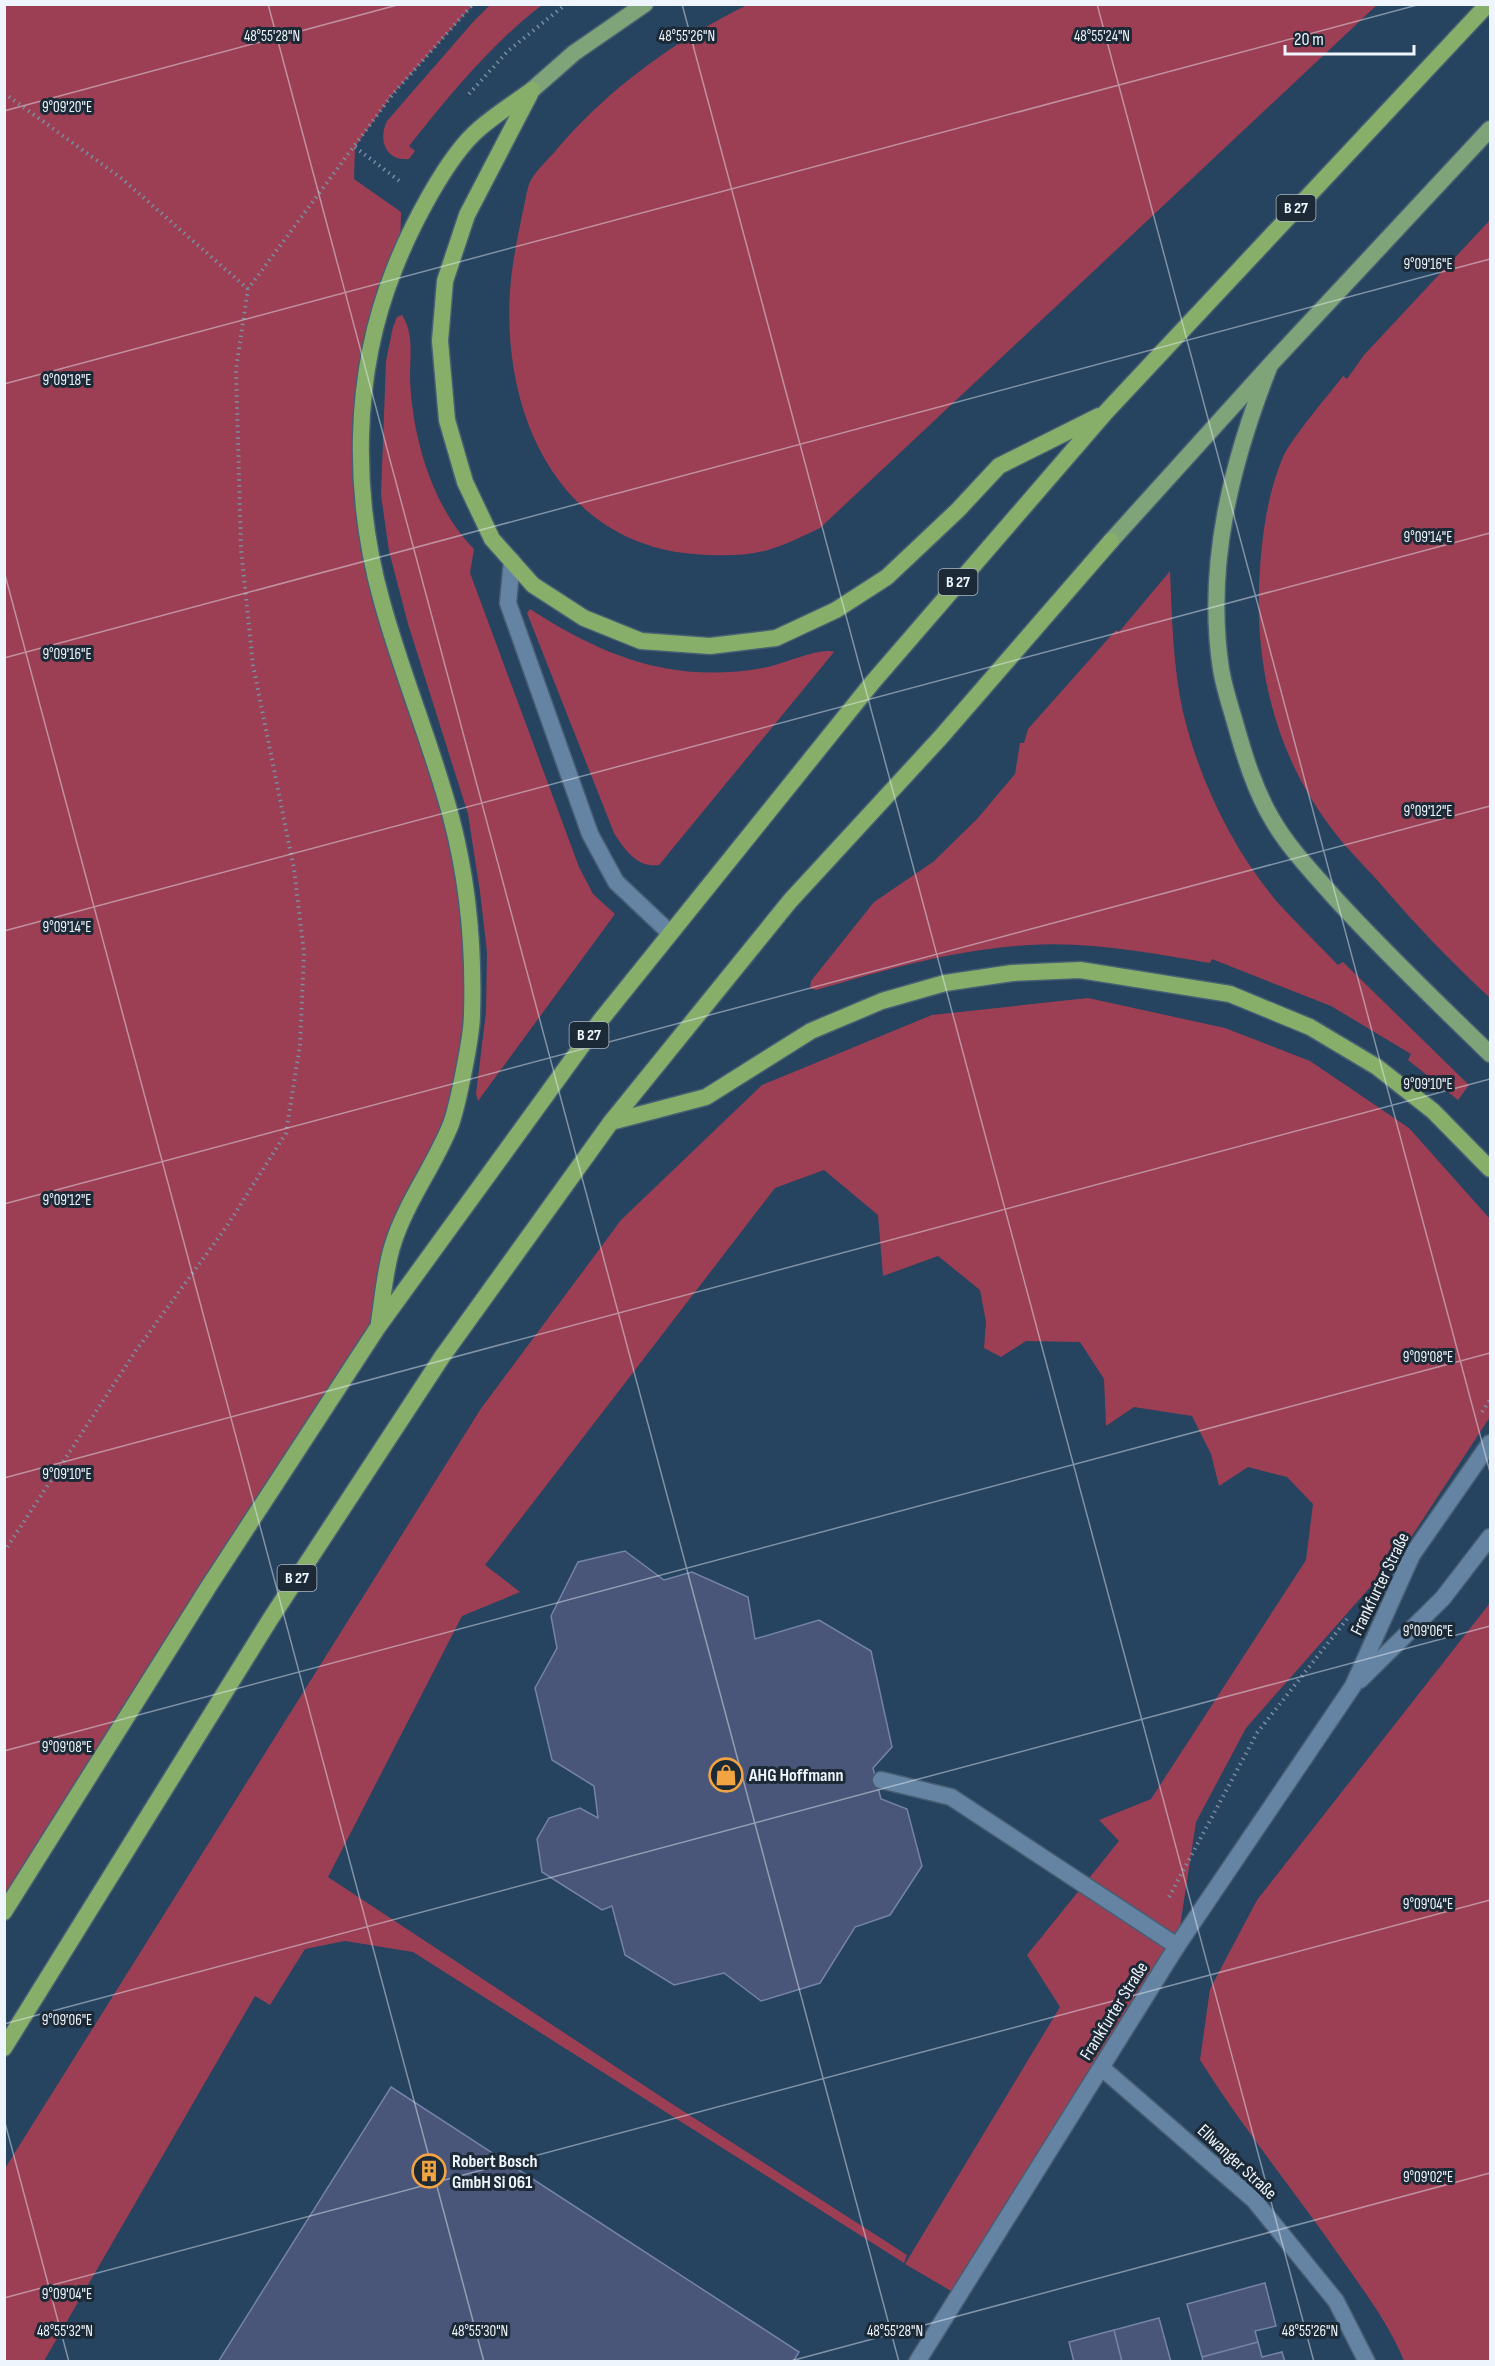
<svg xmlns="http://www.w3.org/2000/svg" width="1495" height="2366" viewBox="0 0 1495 2366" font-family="'Sofia Sans Condensed',sans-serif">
  <rect width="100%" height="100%" fill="#26435f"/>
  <path fill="#9c3f54" d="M491,4l51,1c-52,40 -92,90 -133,141l6,5 -6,8c-24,2 -31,-20 -22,-38l86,-99z
    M5,5h468l-81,90 -37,52 -1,32 47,33 -1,43 -32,111 2,183 81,267 21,202 -20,105 -59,121 -15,83 -373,589z
    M747,5v-1l630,1 -557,523c-15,7 -30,15 -46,20 -25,9 -55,8 -81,6 -136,-12 -191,-141 -183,-263 2,-29 8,-56 14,-85 2,-8 3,-19 7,-26 6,-11 18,-21 26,-31 52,-61 119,-109 190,-144z
    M1490,220v778c-40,-37 -77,-76 -113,-118 -16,-18 -34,-35 -48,-55 -52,-70 -73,-153 -70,-239 2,-43 7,-89 24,-129 10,-21 44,-60 60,-81l4,3 17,-24z
    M402,315c12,18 8,41 8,63 2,58 22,129 64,171l-4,24 109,294 14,27 22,20 -137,187 -2,-7 10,-82 1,-60 -7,-60 -12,-78 -60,-190 -19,-73 -8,-56 5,-134 7,-34 4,-10z
    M1170,571c2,47 3,96 13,141 16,68 50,138 95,191 19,21 40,41 60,62l5,-3 126,123 -11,15 -50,-40 3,-6 -80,-48 -119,-47 -2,4c-59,-10 -120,-22 -181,-18 -72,4 -144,25 -213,45l-6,-2 1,-7 63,-79 59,-40 44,-43 38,-45 5,-31h4l4,-14 88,-99 3,2z
    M530,609c75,49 147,76 238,58 15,-3 53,-20 66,-15l-175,213c-22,3 -34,-15 -45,-32l-87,-220z
    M1088,998l137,30 85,33 99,67 81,91v198l-88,134 -156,177 -50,94 -19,124 -219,349 -53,-31 155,-257 -33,-52 92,-114 -20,-21 52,-21 155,-239 7,-56 -26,-27 -39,-10 -29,19 -8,-32 -19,-38 -58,-9 -28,19 -2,-47 -24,-37 -54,-1 -25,16 -17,-9 2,-26 -6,-32 -42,-34 -55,20 -5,-61 -54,-45 -49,18 -290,377 35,27 -58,24 -134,261 338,223 241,155 -3,8 -491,-311 -68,-11 -40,8 -35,56 -15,-9 -211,365h-39l-1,-191 476,-760 141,-190 141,-135 170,-70z
    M1490,1603v758h-86c-15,-37 -38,-67 -61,-100 -47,-68 -99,-131 -143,-201l10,-71 47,-89z"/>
  <path fill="#495679" stroke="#7583a9" stroke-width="1.5" d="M625,1551l39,29 28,-8 56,25 7,42 64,-19 52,31 21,96 -19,21 8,31 26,10 15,57 -32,49 -35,12 -35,56 -59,18 -37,-28 -50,12 -49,-30 -13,-49 -10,4 -60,-38 -5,-33 12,-21 31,-10 18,10 -4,-32 -42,-26 -17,-72 22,-40 -6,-32 27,-54z
    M391,2087l408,265 -6,10h-575z
    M1265,2283l11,43 -21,5 3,11 -56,15 -15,-53z
    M1159,2318l12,44h-49l-8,-32z
    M1114,2330l8,32h-48l-5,-20z
    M1258,2342l4,15 20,-5 3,10h-82l-1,-5z"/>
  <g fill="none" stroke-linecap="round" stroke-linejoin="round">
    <g stroke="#475e73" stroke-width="19">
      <path id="service" d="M512,561l-4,42 82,231 26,48 54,51
        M881,1780l70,17 226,149"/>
    </g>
    <g stroke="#475e73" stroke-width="19">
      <path id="minor" d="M1360,1680l83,-82 47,-61
        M1102,2068l152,132 82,101 31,61
        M917,2362l260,-416 176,-260 59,-131 78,-112"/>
    </g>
    <g stroke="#475e73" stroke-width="19">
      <path id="primary" d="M532,90l42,-37 71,-49
        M1270,365c-38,96 -65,200 -49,304 3,19 10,39 15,57 9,32 19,64 36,93 16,28 40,53 62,78 50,55 103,105 156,157
        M1111,541l159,-176 220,-236"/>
    </g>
    <g stroke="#475e73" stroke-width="19">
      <path id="trunk" d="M530,94l-63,121 -22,66 -5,60 7,79 18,62 27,57 41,46 51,33 57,23 69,5 66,-8 60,-28 51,-33 71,-67 41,-44 100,-50
        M611,1122l95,-25 105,-66 71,-30 63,-18 67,-10 68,-3 150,24 80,33 67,40 56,44 57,58
        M379,1322c4,-25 6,-54 14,-78 13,-42 42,-79 58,-120 7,-20 21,-88 21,-110 2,-66 -4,-133 -21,-197 -19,-72 -49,-142 -69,-215 -30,-107 -30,-227 12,-332 15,-39 52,-113 85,-141 16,-14 35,-26 53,-39
        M4,1912l205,-326 169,-259 222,-306 272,-338 234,-271 382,-408
        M4,2048l267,-430 171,-261 169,-235 179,-221 151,-164 170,-196"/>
    </g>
    <path stroke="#7a8ea1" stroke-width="4" stroke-dasharray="1.5 4.5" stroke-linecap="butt" d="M4,93l117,85 127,111
      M469,94l39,-43 58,-47
      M355,147l47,36
      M1482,1412l8,-12
      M4,1552l131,-200 92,-126 59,-93 14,-88 4,-92 -10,-84 -41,-204 -12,-116 -5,-180 12,-80 144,-194 81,-91
      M1169,1897l88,-164 90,-114"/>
    <use href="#service" stroke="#6584a4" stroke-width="16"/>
    <use href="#minor" stroke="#6584a4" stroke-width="16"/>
    <use href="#primary" stroke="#7fa479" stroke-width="16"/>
    <use href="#trunk" stroke="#88af6a" stroke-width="16"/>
  </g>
  <path fill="none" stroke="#eef5fc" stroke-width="1.5" stroke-opacity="0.45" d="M268,4l631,2358M682,4l632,2358M1097,4l393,1468M4,111l397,-107M4,384l1417,-380M4,571l480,1791M4,658l1486,-399M4,931l1486,-398M4,1204l1486,-398M4,1478l1486,-399M4,1751l1486,-398M4,2024l1486,-398M4,2119l65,243M4,2298l1486,-398M787,2362l703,-189"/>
  <defs>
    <g id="shop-ring" transform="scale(1.725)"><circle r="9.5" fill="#1c2936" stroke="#f3a442" stroke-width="1.5"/><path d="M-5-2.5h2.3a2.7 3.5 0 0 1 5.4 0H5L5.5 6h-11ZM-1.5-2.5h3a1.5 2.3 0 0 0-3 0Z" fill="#f3a442"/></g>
    <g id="building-ring" transform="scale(1.725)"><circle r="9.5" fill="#1c2936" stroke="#f3a442" stroke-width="1.5"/><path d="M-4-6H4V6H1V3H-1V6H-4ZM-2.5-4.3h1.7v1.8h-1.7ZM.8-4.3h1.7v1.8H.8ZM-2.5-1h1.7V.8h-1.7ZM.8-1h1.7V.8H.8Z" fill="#f3a442"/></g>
  </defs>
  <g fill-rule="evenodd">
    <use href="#shop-ring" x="726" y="1775"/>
    <use href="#building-ring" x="429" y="2171"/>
  </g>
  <g text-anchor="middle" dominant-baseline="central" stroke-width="6" stroke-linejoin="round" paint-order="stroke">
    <g fill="#1c2936" stroke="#afb8c1" stroke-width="1.5">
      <rect x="1276.5" y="195" width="39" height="26" rx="4.5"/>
      <rect x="938.5" y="569" width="39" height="26" rx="4.5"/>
      <rect x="569.5" y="1022" width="39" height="26" rx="4.5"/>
      <rect x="277.5" y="1565" width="39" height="26" rx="4.5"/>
    </g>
    <g font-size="16" font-weight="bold" fill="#eef5fc">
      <text x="1296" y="208">B 27</text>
      <text x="958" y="582">B 27</text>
      <text x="589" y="1035">B 27</text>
      <text x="297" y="1578">B 27</text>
    </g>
    <g font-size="18" fill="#eef5fc" stroke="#1c2936">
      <text transform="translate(1380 1584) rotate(-64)">Frankfurter Straße</text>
      <text transform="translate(1114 2011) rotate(-58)">Frankfurter Straße</text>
      <text transform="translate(1237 2162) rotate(43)">Ellwanger Straße</text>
    </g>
    <g font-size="18" font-weight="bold" fill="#eef5fc" stroke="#1c2936" text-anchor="start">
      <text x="749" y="1775">AHG Hoffmann</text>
      <text x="452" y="2161">Robert Bosch<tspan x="452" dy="21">GmbH Si 061</tspan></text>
    </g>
  </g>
  <g font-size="15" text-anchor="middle" fill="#eef5fc" stroke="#1c2936" stroke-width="6" stroke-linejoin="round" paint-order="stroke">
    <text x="272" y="41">48°55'28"N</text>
    <text x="687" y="41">48°55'26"N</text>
    <text x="1102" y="41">48°55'24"N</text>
    <text x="67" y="112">9°09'20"E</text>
    <text x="1428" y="269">9°09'16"E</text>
    <text x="67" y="385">9°09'18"E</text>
    <text x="1428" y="542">9°09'14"E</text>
    <text x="67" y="659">9°09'16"E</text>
    <text x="1428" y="816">9°09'12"E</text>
    <text x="67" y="932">9°09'14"E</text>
    <text x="1428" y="1089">9°09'10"E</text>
    <text x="67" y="1205">9°09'12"E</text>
    <text x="1428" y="1362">9°09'08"E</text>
    <text x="67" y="1479">9°09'10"E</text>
    <text x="1428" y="1636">9°09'06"E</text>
    <text x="67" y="1752">9°09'08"E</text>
    <text x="1428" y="1909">9°09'04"E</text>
    <text x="67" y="2025">9°09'06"E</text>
    <text x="1428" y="2182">9°09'02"E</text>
    <text x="67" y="2299">9°09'04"E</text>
    <text x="65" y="2336">48°55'32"N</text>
    <text x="480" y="2336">48°55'30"N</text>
    <text x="895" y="2336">48°55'28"N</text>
    <text x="1310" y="2336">48°55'26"N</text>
  </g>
  <rect width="1495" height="2366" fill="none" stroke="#eef5fc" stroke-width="12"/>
  <path d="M1285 45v9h129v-9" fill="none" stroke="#eef5fc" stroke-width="3"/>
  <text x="1294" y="45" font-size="18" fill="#eef5fc" stroke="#1c2936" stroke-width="4.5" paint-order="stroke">20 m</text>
</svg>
